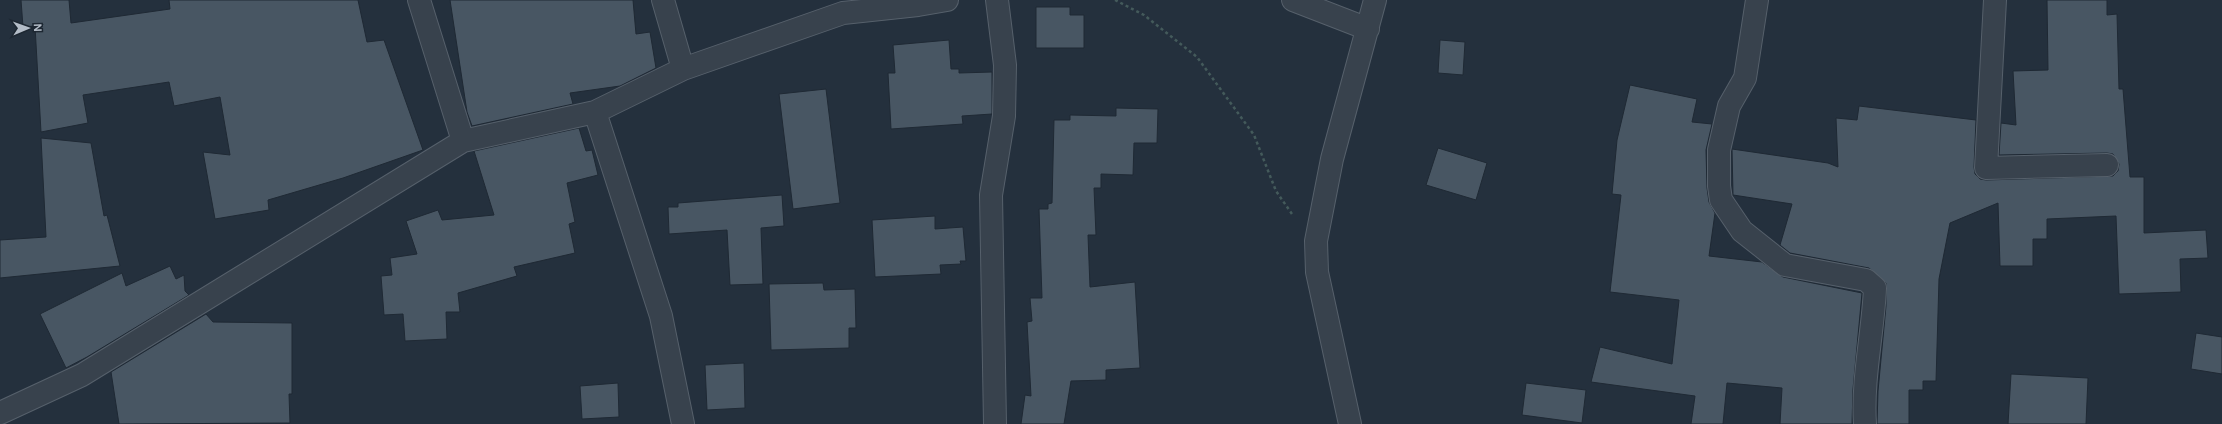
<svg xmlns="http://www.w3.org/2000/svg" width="2222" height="424" viewBox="0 0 2222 424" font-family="'DM Sans',sans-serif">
  <rect width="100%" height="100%" fill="#24303d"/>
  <path fill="#485663" stroke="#1f2934" d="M21,0h48l2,23 99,-14 -1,-9h189l9,42 17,-2 39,110 -80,28 -75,22 1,10 -54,9 -12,-67 27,3 -10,-58 -46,9 -5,-24 -86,13 5,28 -47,9 -6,-106 -12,1z
    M450,0h183l3,34 14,-2 6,36 -36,18 -50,7 3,11 -101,22 -5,-14z
    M2047,0h60v15l10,-1 2,75h4l7,88h14v56l62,-3 2,28 -28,1 1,33 -62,2 -3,-78 -69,3v20h-14v27h-33l-2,-63 -48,20 -11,56 -3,102h-13v9h-14v34h-32l1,-33 8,-85v-23l-17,-15 -79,-15 -10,-8 12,-41 -59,-9 -1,-46 96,14 10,4 -2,-49 21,2 2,-14 117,14 -2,47 1,7 5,5 6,1 127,-4 5,-5 1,-7 -6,-10 -6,-1 -108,2 2,-32 15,2 -3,-54 35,-1z
    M1036,7h34v8h14v33h-48z
    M949,40l2,29h8v4l33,-1v42l-30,2 1,8 -72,5 -3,-56h7l-2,-28z
    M1440,40l25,2 -2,33 -25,-2z
    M1630,85l67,14 -5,23 20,2 -6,26 1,38 2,14 6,11 -6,43 53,6 21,15 79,16 -9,96 -1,35h-72l2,-36 -55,-5 -4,41h-32l4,-28 -104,-14 9,-35 72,17 7,-64 -69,-8 11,-97 -9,-1 5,-54z
    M826,89l14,114 -47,6 -14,-115z
    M1116,108l42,1 -1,34h-23l-1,32 -32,-1v14h-7l2,47h-8l2,52 45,-5 5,86 -34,2v10l-35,1 -7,43h-43l4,-29 6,1 -4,-74 5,-1 -2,-23h12l-3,-89h9v-5l4,-1 2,-83h16v-5l46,1z
    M579,128l7,23 6,-1 6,25 -31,8 8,39 -6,2 6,29 -61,14 3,9 -59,17 2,19h-14l1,27 -42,2 -2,-27 -19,1 -3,-39 11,-1 -2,-17 27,-4 -11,-33 32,-11 4,10 52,-5 -20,-64z
    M41,138l50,5 13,73 3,-1 13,51 -120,12v-38l46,-3z
    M1438,148l49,15 -11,37 -50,-15z
    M782,195l2,31 -23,2 2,56 -33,1 -3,-55 -58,4 -1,-27h10v-4z
    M935,216v13l28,-2 3,34h-6l1,3 -21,1 1,9 -66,3 -3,-57z
    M170,266l6,13 8,-4 1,16 4,4 -102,62 -21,11 -26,-54 82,-41 4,13z
    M823,283l1,7 31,-1 1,39h-7v20l-78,2 -2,-66z
    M206,314l7,8 79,1v71h-3l1,29 -171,1 -8,-52z
    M2196,333l26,4v37l-31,-5z
    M744,363l1,45 -38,2 -2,-45z
    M2011,374l77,4 -2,46h-78z
    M618,383l1,34 -37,2 -2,-33z
    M1526,383l60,7 -4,33 -60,-8z"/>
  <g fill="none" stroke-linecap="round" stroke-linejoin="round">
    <g stroke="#56606b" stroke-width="24">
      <path id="minor" d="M419,0l44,141
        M663,0l20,69
        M1293,0l75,29
        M1757,0l-12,78 -16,28 -10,44v36l2,14 21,31 43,34 81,15 9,8c-2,45 -13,91 -10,136
        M1995,0l-9,168 121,-3
        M595,112l66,204 22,108
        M0,413l82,-38 381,-234 132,-29 88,-43 160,-56 75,-8 29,-5
        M995,424l-4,-229 13,-79 1,-51 -8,-65
        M1350,424l-33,-152 -1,-31 16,-82 43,-159"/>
    </g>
    <path stroke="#445a5b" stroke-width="2.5" stroke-dasharray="3 3" stroke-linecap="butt" d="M1115,0l29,15 53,42 57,78 22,56 16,23"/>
    <use href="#minor" stroke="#38424d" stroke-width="22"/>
  </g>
  <g transform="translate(28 28) rotate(88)" stroke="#1d2732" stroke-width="3" paint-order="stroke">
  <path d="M0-3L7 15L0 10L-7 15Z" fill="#b4bdc8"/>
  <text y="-6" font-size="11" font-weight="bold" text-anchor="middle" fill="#b4bdc8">N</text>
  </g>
</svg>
